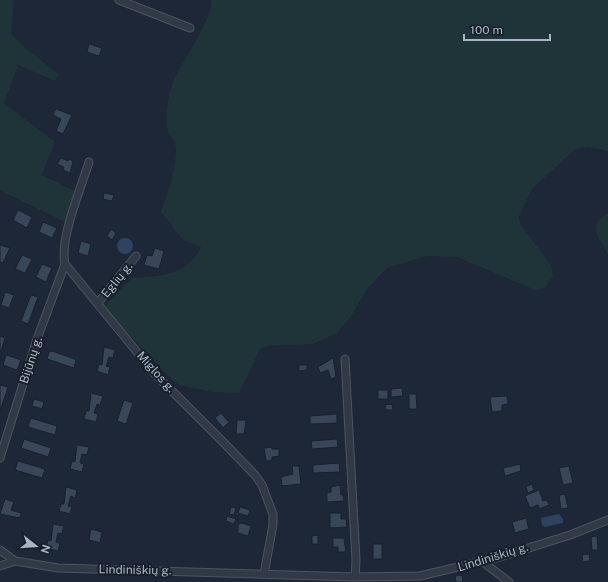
<svg xmlns="http://www.w3.org/2000/svg" width="608" height="582" viewBox="0 0 608 582" font-family="'Public Sans',sans-serif">
  <rect width="100%" height="100%" fill="#1d2737"/>
  <path fill="#1f3438" d="M0,0h14l-3,34 13,13 34,27 -3,7 -37,-16 -14,38 51,39 -13,33 35,17 -10,31 -67,-33z
    M211,0h397v151l-20,-4 -13,2 -43,40 -13,27 1,8 31,41 2,11 -8,12 -10,2 -78,-33 -30,-1 -40,12 -20,21 -17,29 -13,15 -24,11 -46,2 -7,3 -21,44 -27,-1 -33,-7 -10,-8 -64,-68 3,-7 24,-24c27,-1 57,-3 69,-31l-17,-6 -23,-29c7,-21 15,-40 15,-62 0,-9 -5,-12 -8,-19 -4,-10 1,-42 6,-51 7,-17 41,-65 37,-80z
    M608,214v41c-7,-17 -23,-29 0,-41z"/>
  <path fill="#2f4260" d="M117 246a8 8 0 1 1 16 0a8 8 0 1 1-16 0Z
    M559,514l4,5v4l-18,4 -3,-2 -1,-7z"/>
  <path fill="#394558" stroke="#19212d" d="M89,44l13,4 -3,8 -12,-4z
    M56,109l16,6 -9,19 -7,-3 5,-12 -8,-4z
    M61,158l7,3 1,-2 4,2 -3,12 -7,-3 1,-3 -7,-3z
    M104,193l10,2 -2,6 -9,-2z
    M18,210l14,7 -5,11 -14,-8z
    M43,222l14,6 -5,10 -13,-6z
    M111,229l5,4 -4,7 -5,-4z
    M81,241l10,3 -3,12 -10,-3z
    M0,245l10,3 -7,15 -3,-1z
    M155,248l9,3 -5,18 -15,-4 3,-10 5,1z
    M22,255l10,4 -7,14 -10,-4z
    M42,264l10,4 -6,14 -10,-5z
    M5,292l9,3 -5,13 -8,-3z
    M31,295l7,2 -10,27 -7,-3z
    M0,336l5,2 -4,13h-1z
    M104,347l11,3 -2,8 -4,-1 -3,9 4,1 -2,8 -11,-4 2,-7 3,1z
    M52,351l23,8 1,2 -2,7 -27,-9 2,-7z
    M6,355l15,5 -4,10 -14,-5z
    M333,358l3,19 -5,2 -3,-9 -8,3 -2,-6z
    M299,365h8v5l-8,1z
    M0,385l8,2 -8,24z
    M402,388l1,8 -12,1v-8z
    M378,390h10v9h-10z
    M91,393l12,3 -3,9 -3,-1 -3,9 4,1 -2,8 -12,-3 2,-8h3z
    M409,394h7l1,15h-8z
    M507,396l1,8 -6,1v6l-10,1 -2,-15z
    M34,399l10,3 -2,7 -10,-3z
    M124,400l9,3 -7,21 -9,-3z
    M392,404l1,6h-7l-1,-5z
    M221,413l8,9 -6,6 -8,-10z
    M337,414v9l-27,1v-8z
    M31,418l26,8 -2,9 -27,-8z
    M237,420h9l-2,14h-8z
    M24,439l27,9 -3,9 -27,-9z
    M337,439l1,8 -26,2 -1,-8z
    M77,445l12,2 -2,8 -5,-1 -2,9 4,1 -2,8 -12,-3 2,-8 3,1z
    M272,447v2h7v7l-7,1v3l-6,1 -2,-13z
    M18,461l27,8 -3,9 -27,-8z
    M339,463l1,9 -27,1v-8z
    M520,464l1,7 -16,5 -2,-8z
    M292,466h7l2,18 -19,2 -1,-9 12,-3z
    M569,466l4,17 -10,2 -4,-17z
    M532,484l2,6 -6,3 -2,-6z
    M340,485l1,10h2l1,6 -17,1v-9l4,-1v-5z
    M66,487l11,3 -2,8 -4,-2 -3,10 4,1 -2,7 -11,-3 2,-7h3z
    M539,490l4,11 4,-1 2,5 -10,4 -1,-4 -8,3 -5,-12z
    M565,494l3,14 -7,1 -2,-14z
    M5,499l9,3 -3,8 10,3 -1,5 -20,-4z
    M231,507l5,1 -2,7 -5,-1z
    M240,507l10,3 -2,6 -10,-3z
    M330,513h11v6h5l1,8 -17,1z
    M227,516l9,3 -2,5 -8,-3z
    M526,518l3,11 -14,4 -3,-11z
    M241,523l10,3 -3,10 -10,-3v-8z
    M53,524l11,2 -2,8 -4,-1 -2,9 4,1 -2,8 -12,-3 2,-8 3,1z
    M91,529l11,3 -2,11 -11,-3z
    M318,535v9h-6v-8z
    M597,536l1,14h-6l-1,-13z
    M333,538h11l2,14h-8v-5h-5z
    M373,544h9v15h-9z
    M589,554l1,7 -7,1 -1,-7z
    M462,575l1,7h-7l-1,-6z"/>
  <g fill="none" stroke-linecap="round" stroke-linejoin="round">
    <g stroke="#4c5463" stroke-width="9">
      <path id="street" d="M119,0l71,28
        M89,162c-8,26 -30,78 -24,102l90,110 70,70 30,31 7,10 11,29v11l-9,49
        M98,303l38,-47
        M345,359l11,201 -1,17
        M0,458l37,-119 28,-75
        M0,550l15,11
        M483,562l26,20
        M0,566l15,-5 43,7 297,9 65,-1 80,-19 70,-22 38,-15"/>
    </g>
    <use href="#street" stroke="#313947" stroke-width="7"/>
  </g>
  <g text-anchor="middle" dominant-baseline="central" stroke-width="4" stroke-linejoin="round" paint-order="stroke">
    <g font-size="12" fill="#aab4c5" stroke="#171f2b">
      <text transform="translate(117 280) rotate(-51)">Eglių g.</text>
      <text transform="translate(31 360) rotate(-72)">Bijūnų g.</text>
      <text transform="translate(156 372) rotate(48)">Miglos g.</text>
      <text transform="translate(493 557) rotate(-17)">Lindiniškių g.</text>
      <text transform="translate(135 570) rotate(1)">Lindiniškių g.</text>
    </g>
  </g>
  <g transform="translate(36 546) rotate(107)" stroke="#171f2b" stroke-width="3" paint-order="stroke">
  <path d="M0-3L7 15L0 10L-7 15Z" fill="#aab4c5"/>
  <text y="-6" font-size="11" font-weight="bold" text-anchor="middle" fill="#aab4c5">N</text>
  </g>
  <path d="M464 34v6h86v-6" fill="none" stroke="#aab4c5" stroke-width="2"/>
  <text x="470" y="34" font-size="12" fill="#aab4c5" stroke="#171f2b" stroke-width="3" paint-order="stroke">100 m</text>
</svg>
